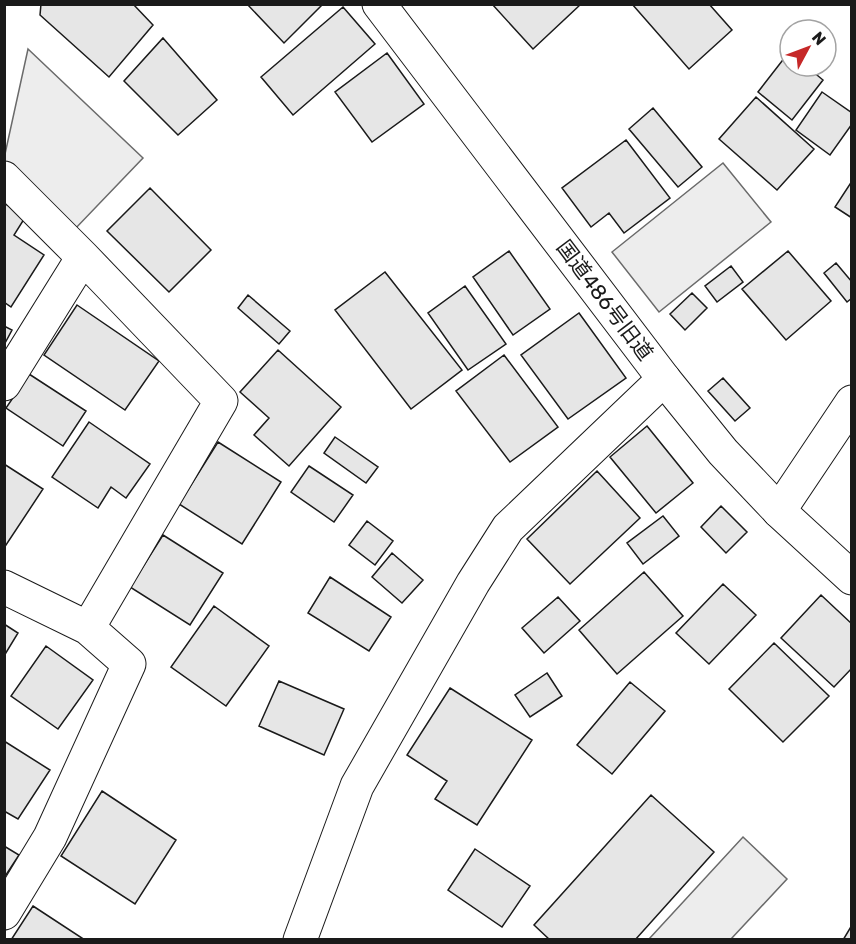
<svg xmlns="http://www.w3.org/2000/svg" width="856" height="944" viewBox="0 0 856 944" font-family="Rubik,'Noto Sans JP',sans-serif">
  <rect width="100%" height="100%" fill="#fff"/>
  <path fill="#ededed" stroke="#6a6a6a" stroke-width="1.5" d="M28,49l115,109 -69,72 -69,-69v-7z
    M723,163l48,59 -112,90 -47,-60z
    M743,837l44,42 -56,60h-82z"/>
  <path fill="#e6e6e6" stroke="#1a1a1a" stroke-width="1.5" d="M41,4h92l20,21 -44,52 -69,-62z
    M247,4h76l-39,39z
    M492,4h89l-48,45z
    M632,4h77l23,26 -43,39z
    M343,7l32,37 -82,71 -32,-38z
    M163,38l54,62 -39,35 -54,-54z
    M789,52l1,14h16l17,14 -31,40 -34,-28z
    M387,53l37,51 -52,38 -37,-50z
    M822,92l30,21v11l-22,31 -34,-25z
    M756,97l58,52 -37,41 -58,-51z
    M653,108l49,59 -24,20 -49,-58z
    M626,140l44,58 -46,35 -15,-20 -18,14 -29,-39z
    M852,181v37l-17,-11z
    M150,188l61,62 -42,42 -62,-61z
    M4,203l22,13 -12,19 30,20 -33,52 -7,-5z
    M509,251l41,58 -37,26 -40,-58z
    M788,251l43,50 -45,39 -44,-51z
    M836,263l16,19v16l-5,4 -23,-29z
    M731,266l12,16 -26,20 -12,-16z
    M385,272l77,98 -51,39 -76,-99z
    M465,286l41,58 -38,26 -40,-57z
    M692,293l15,15 -22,22 -15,-16z
    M248,295l42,36 -11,13 -41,-36z
    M77,305l82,56 -34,49 -81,-55z
    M579,313l47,65 -58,41 -47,-64z
    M4,326l8,4 -8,15z
    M278,350l63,57 -52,59 -35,-31 15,-17 -29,-26z
    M504,355l54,72 -48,35 -54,-71z
    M29,374l57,37 -23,35 -57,-38z
    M723,378l27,30 -15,13 -27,-30z
    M89,422l61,42 -24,34 -15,-11 -13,21 -46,-31z
    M647,426l46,57 -37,30 -46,-56z
    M335,437l43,30 -12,16 -42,-30z
    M218,442l63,40 -39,62 -63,-40z
    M4,464l39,25 -39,59z
    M309,466l44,29 -19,27 -43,-30z
    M597,471l43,47 -70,66 -43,-45z
    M721,506l26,26 -21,21 -25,-26z
    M663,516l16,20 -36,28 -16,-21z
    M367,521l26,20 -18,24 -26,-20z
    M163,535l60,38 -33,52 -60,-38z
    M392,553l31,27 -21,23 -30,-26z
    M644,572l39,44 -66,58 -38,-44z
    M330,577l61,40 -22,34 -61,-38z
    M723,584l33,31 -47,49 -33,-31z
    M821,595l31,29v44l-18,19 -53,-49z
    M558,597l22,24 -36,32 -22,-25z
    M214,606l55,40 -43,60 -55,-39z
    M4,624l14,9 -14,23z
    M774,643l55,53 -46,46 -54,-53z
    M46,646l47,34 -35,49 -47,-33z
    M547,673l15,23 -32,21 -15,-22z
    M279,681l65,28 -20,46 -65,-29z
    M630,682l35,29 -53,63 -35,-29z
    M450,688l82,52 -55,85 -42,-26 12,-18 -40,-26z
    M4,741l46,29 -32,49 -14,-8z
    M102,791l74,49 -41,64 -74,-48z
    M651,795l63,57 -79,88h-85l-16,-15z
    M4,846l15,9 -15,23z
    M475,849l55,37 -28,41 -54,-37z
    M33,906l52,34h-74z
    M852,925v15h-9z"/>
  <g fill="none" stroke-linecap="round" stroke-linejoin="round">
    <g stroke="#1a1a1a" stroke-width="35">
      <path id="street" d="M4,178l79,79 138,144 -133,227 41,36 -79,173 -46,76
        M4,384l79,-127
        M779,511l73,-109
        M4,587l84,41
        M300,940l57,-154 116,-203 35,-55 156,-149"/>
    </g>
    <g stroke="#1a1a1a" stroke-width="35">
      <path id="secondary" d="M379,4l285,375 59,73 56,59 73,67"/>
    </g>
    <use href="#street" stroke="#fff" stroke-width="33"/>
    <use href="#secondary" stroke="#fff" stroke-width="33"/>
  </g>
  <g text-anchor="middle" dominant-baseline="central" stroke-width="4.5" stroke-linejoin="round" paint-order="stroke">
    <g font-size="21" fill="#1a1a1a" stroke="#fff">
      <text transform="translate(605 300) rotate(53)">国道486号旧道</text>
    </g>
  </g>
  <rect width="856" height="944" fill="none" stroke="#1a1a1a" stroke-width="12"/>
  <g transform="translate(808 48) rotate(49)"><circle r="28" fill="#ffffff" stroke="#a3a3a3" stroke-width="1.5"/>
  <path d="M0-4.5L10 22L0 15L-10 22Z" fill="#c62828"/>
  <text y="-9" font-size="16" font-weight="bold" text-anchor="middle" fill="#1a1a1a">N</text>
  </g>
</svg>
